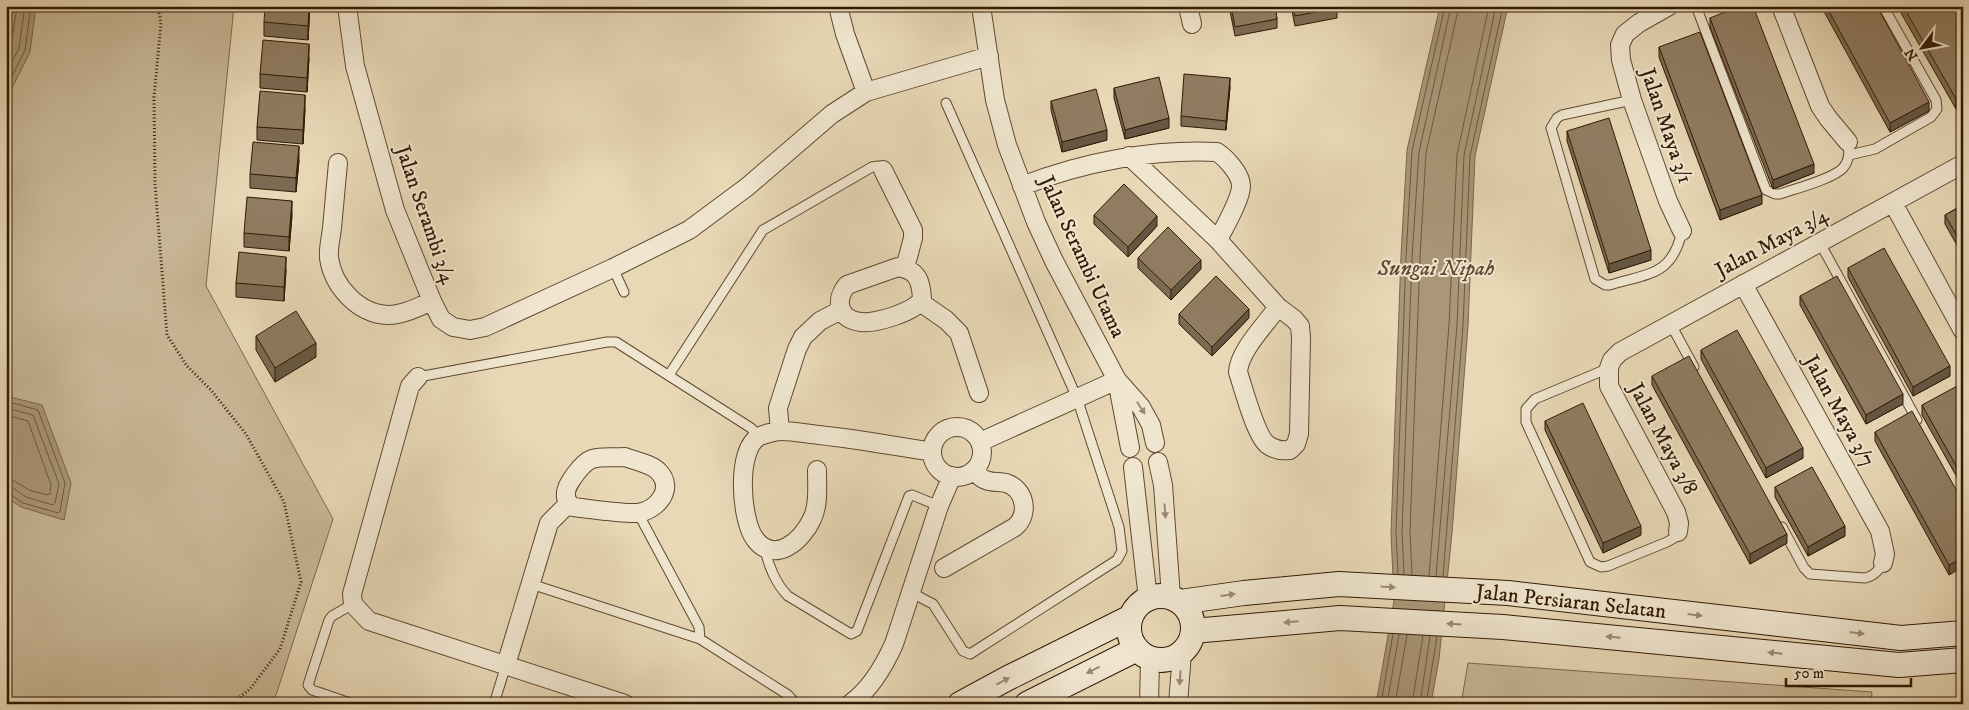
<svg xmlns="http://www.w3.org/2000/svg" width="1969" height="710" viewBox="0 0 1969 710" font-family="'IM FELL DW Pica',serif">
  <rect width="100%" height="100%" fill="#e8d8b6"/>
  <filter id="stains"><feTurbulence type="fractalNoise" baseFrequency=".004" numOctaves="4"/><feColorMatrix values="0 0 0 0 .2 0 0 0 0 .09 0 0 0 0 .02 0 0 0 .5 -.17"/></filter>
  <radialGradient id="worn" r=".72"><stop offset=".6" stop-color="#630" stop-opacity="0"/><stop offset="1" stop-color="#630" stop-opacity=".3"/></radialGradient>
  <path fill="#c9b898" stroke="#7d684e" d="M6,6h228l-28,280 127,233 -60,185h-267z
    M1468,663l404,29 -1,12h-410z"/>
  <path fill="#aa9779" stroke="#7a654a" d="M6,6h30l-6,46 -24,48z
    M1440,6h68l-33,150 -7,170 -16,207 -13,126 -8,45h-55l18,-103 -3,-68 10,-277 6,-106z
    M6,396l36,9 29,78 -7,37 -43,-13 -15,-10z"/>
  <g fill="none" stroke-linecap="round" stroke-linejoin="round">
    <path stroke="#6e583e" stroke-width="1" d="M6,57l5,-11 6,-40
      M6,74l13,-26 6,-42
      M6,88l19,-38 6,-44
      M6,401l32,9 27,73 -5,28 -2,2 -35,-10 -13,-9h-4
      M6,408l27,7 26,69 -4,19 -2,2 -27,-8 -13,-9 -7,-1
      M6,415l22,6 23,64 -1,9 -3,1 -18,-5 -15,-9 -8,-1
      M1398,574l-2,-42 10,-275 6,-106 33,-145
      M1404,574l-2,-42 10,-275 7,-105 32,-146
      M1412,575l-2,-43 10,-275 6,-104 33,-147
      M1429,576l20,-251 8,-170 32,-149
      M1436,576l21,-251 7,-170 32,-149
      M1443,576l20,-250 7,-170 33,-150
      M1381,704l12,-70
      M1387,704l12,-70
      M1395,704l12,-69
      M1412,704l11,-68
      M1420,704l10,-68
      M1426,704l11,-68"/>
    <g stroke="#5f4930" stroke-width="11">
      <path id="lane" d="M1696,6l70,184 9,4h5c14,-5 53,-15 63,-26 7,-8 6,-17 5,-26
        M1632,100l-70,15 -5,3 -6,10 44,151 10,6h5c39,-12 62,-9 72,-54
        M1849,155l26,-6 56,-32 6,-8 -1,-9 -53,-94
        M1820,243l97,177
        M613,268l11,24
        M1670,323l24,44
        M1609,368l-74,31 -9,10v13l64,140 11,5 7,-1 59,-24 7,-4 4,-6
        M669,375l94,-145 109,-63 6,-1 5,4
        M418,377l189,-35h9l135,86 8,9
        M638,513l61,114 1,12
        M1782,527l22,41 6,6 55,4c9,-2 13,-7 18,-15
        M765,549c3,16 11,35 23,47l63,38 6,-3 52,-135 3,-1 27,11
        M531,584l169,55 88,56 8,9
        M910,592l23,12 30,47 7,3 147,-94 5,-9 -3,-24 -42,-129 -131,-295
        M353,604l-21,12 -3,4 -21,65 4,5 41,14
        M494,704l12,-39"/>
    </g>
    <g stroke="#5f4930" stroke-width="20">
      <path id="street" d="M347,6l8,60 40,144 37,91 9,18 12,8 17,3 15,-3 128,-59 76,-38 58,-43 85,-73 34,-22 123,-36
        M838,6l7,28 21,58
        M981,6l14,94 12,45 29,77 18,39 63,119 24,27 10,18 4,18
        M1188,6l4,18
        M1669,6l-30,17 -14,11 -5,11 1,15 11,40 36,101 14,30
        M1781,6l39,100 8,12 20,24
        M1129,156l89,84 60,67 16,12 6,7 1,12 -2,96 -3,10 -6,6c-8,1 -15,0 -22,-5 -12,-8 -25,-58 -30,-73 1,-21 28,-48 40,-65
        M338,163c-2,21 -4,43 -6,65 -1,9 -4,21 -3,30 4,28 29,56 59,57 15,0 30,-8 44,-14
        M883,170l30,60v8l-8,30
        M1022,186c61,-24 130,-37 195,-34 9,6 24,22 24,34 0,13 -17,42 -23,54
        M1893,203l70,128
        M898,267c20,3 23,14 24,32 -6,13 -48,25 -61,23 -22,-2 -27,-21 -14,-37z
        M1743,284l137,247 5,23 -2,9
        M920,302l26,18 13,13 20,60
        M418,377l-8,9 -58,208 1,10 16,17 256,83
        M1117,380l13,68
        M932 452a25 25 0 1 1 50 0a25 25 0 1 1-50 0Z
        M780,431l-2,-23 19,-59 6,-12 17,-16 21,-11
        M980,442l137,-62
        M625,457c10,4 27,7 34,15 16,17 -2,38 -21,41 -16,1 -47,-4 -65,-6 -4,-3 -8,-8 -7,-14 0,-9 17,-31 26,-34 10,-3 22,-1 33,-2z
        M1158,462l5,23 8,112
        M1133,467l15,132
        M817,470c0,16 2,35 -5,49 -10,22 -38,46 -57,20 -14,-18 -20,-91 5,-103 5,-2 16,-5 22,-5 12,0 25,3 37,4 38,4 76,11 113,17
        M1678,532l1,-9 -3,-11 -67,-126v-18l3,-8 8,-8 343,-188
        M944,568l71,-41c15,-13 10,-38 -9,-44 -7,-2 -14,0 -20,-3 -5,-1 -8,-6 -11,-10
        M506,665l43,-142 20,-20
        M850,704c20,-14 34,-38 44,-60l45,-138 13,-30
        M1149,704l1,-46
        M1178,704l4,-51"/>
    </g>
    <g stroke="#311904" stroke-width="26">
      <path id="secondary" d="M1129 628a32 32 0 1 1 64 0a32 32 0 1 1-64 0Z
        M1180,602l64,-9 95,-9 169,9 393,45 62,-5
        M1193,631l147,-13 163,9 396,38 64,-5
        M960,704l48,-26 123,-61
        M1027,704l110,-55"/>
    </g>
    <path stroke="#311904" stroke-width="3" stroke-dasharray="1 2.5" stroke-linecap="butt" d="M158,6l3,17 -7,74 1,87 12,151 20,31 24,24 35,44 38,68 17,80 -21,67 -30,40 -19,15
      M6,697l6,7"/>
    <use href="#lane" stroke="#f0e6d0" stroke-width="9"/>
    <use href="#street" stroke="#f0e6d0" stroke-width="18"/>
    <use href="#secondary" stroke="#f0e6d0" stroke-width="24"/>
  </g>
  <path fill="#7c6b53" stroke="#311904" d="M310,6l-2,34 -44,-4v-14z
    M1229,6h46l2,13v9l-42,8z
    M1291,6h46v12l-42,8z
    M1821,6h56l52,105 -39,21z
    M1897,6h57l9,16 -7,87z
    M1710,18l104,155 -41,16 -63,-162z
    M1659,47l103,157 -42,16 -61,-163z
    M309,58l-2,34 -47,-4v-14z
    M1230,87l-4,43 -45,-4v-10z
    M1114,88l55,40 -44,11 -11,-41z
    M1051,101l56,39 -45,12 -11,-42z
    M305,109l-2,35 -46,-4v-13z
    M1567,131l84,129 -42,13 -42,-132z
    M299,160l-3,32 -46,-4v-14z
    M1963,205v51l-18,-32v-9z
    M292,215l-3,36 -45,-4v-14z
    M1094,215l63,11 -29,31 -34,-33z
    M1138,258l63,11 -30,31 -33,-32z
    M1848,268l102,108 -37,20 -65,-119z
    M286,270l-2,31 -48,-4v-14z
    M1800,296l103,108 -37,20 -66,-119z
    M1179,314l70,4 -37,38 -33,-32z
    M256,336l60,21 -41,25 -19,-32z
    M1701,350l102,108 -37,20 -65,-119z
    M1652,376l135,167 -37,21 -98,-179z
    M1963,392v96l-41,-73v-10z
    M1545,421l96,114 -38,18 -58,-123z
    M1875,432l88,70 -14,73 -74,-134z
    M1775,487l70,49 -37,20 -33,-59z"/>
  <path fill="#655744" stroke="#311904" d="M309,6h1l-2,34v-14z
    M309,44v14l-2,34v-14z
    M1230,78v9l-4,43v-9z
    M305,95v14l-2,35v-14z
    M1963,95v10l-7,4v-10z
    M1929,102v9l-39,21v-9z
    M1169,118v10l-44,11v-9z
    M1107,130v10l-45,12v-10z
    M299,146v14l-3,32v-14z
    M1814,164v9l-41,16v-9z
    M1762,195v9l-42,16v-10z
    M292,201v14l-3,36v-14z
    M1157,216v10l-29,31v-10z
    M1651,250v10l-42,13v-9z
    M286,257v13l-2,31v-14z
    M1201,260v9l-30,31v-10z
    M1249,309v9l-37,38v-9z
    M316,343v14l-41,25v-14z
    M1950,366v10l-37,20v-9z
    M1903,394v10l-37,20v-9z
    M1803,448v10l-37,20v-10z
    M1641,526v9l-38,18v-10z
    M1845,526v10l-37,20v-9z
    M1787,534v9l-37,21v-10z
    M1963,558v9l-14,8v-10z"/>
  <path fill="#907c61" stroke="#311904" d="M265,6h44l-1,20 -44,-4z
    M1231,6h44l2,13 -42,8z
    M1293,6h44v2l-42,8z
    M1740,6h13l61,158 -41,16 -63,-162z
    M1826,6h51l52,96 -39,21z
    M1903,6h51l9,16v73l-7,4z
    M1700,32l62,163 -42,15 -61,-163z
    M263,40l46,4 -2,34 -47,-4z
    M1184,74l46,4 -4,43 -45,-5z
    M1159,77l10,41 -44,12 -11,-42z
    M1096,89l11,41 -45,12 -11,-41z
    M260,91l45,4 -2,35 -46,-3z
    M1609,118l42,132 -42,14 -42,-133z
    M253,142l46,4 -3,32 -46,-4z
    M1124,184l33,32 -29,31 -34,-32z
    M247,197l45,4 -3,36 -45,-4z
    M1963,205v41l-18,-31z
    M1168,227l33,33 -30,30 -33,-32z
    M1884,248l66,118 -37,21 -65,-119z
    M239,252l47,5 -2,30 -48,-4z
    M1216,276l33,33 -37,38 -33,-33z
    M1837,276l66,118 -37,21 -66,-119z
    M296,311l20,32 -41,25 -19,-32z
    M1737,330l66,118 -37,20 -65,-118z
    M1689,356l98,178 -37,20 -98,-178z
    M1959,385l4,7v86l-41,-73z
    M1583,403l58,123 -38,17 -58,-122z
    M1912,411l51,91v56l-14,7 -74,-133z
    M1812,467l33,59 -37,21 -33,-60z"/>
  <defs><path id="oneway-solid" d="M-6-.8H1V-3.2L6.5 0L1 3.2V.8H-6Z" transform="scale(1.25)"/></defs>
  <g fill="#9a8a74">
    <use href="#oneway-solid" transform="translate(1141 408) rotate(57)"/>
    <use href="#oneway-solid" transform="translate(1165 511) rotate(86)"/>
    <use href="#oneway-solid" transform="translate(1388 587) rotate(3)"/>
    <use href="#oneway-solid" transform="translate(1228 595) rotate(-8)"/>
    <use href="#oneway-solid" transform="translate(1695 615) rotate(7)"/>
    <use href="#oneway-solid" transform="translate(1291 622) rotate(175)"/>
    <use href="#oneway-solid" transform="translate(1454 624) rotate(-177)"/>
    <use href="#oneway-solid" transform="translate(1857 633) rotate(7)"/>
    <use href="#oneway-solid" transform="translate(1613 637) rotate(-174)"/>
    <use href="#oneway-solid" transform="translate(1775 653) rotate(-174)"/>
    <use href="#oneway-solid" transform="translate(1093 670) rotate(153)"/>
    <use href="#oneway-solid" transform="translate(1180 678) rotate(94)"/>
    <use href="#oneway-solid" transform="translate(1003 681) rotate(-28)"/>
  </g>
  <g text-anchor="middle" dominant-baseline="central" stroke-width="4" stroke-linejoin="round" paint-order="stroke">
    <g font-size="21" fill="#311904" stroke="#f0e6d0">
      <text transform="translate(1666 126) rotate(71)">Jalan Maya 3/1</text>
      <text transform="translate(425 215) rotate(71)">Jalan Serambi 3/4</text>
      <text transform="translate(1772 243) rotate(-28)">Jalan Maya 3/4</text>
      <text transform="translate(1082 257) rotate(65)">Jalan Serambi Utama</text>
      <text transform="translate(1839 411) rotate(61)">Jalan Maya 3/7</text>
      <text transform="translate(1663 439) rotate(62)">Jalan Maya 3/8</text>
      <text transform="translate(1571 602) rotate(6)">Jalan Persiaran Selatan</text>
    </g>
    <g font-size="22" font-style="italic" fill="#614b33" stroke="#f0e6d0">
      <text x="1436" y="268">Sungai Nipah</text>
    </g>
  </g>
  <rect width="1969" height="710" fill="none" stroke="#e8d8b6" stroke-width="25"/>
  <rect x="8" y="8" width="1954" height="695" fill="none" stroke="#311904" stroke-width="2.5"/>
  <rect x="12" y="12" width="1944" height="685" fill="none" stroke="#311904"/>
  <g transform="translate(1922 48) rotate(238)" stroke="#f0e6d0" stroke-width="4" paint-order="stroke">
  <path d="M0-4L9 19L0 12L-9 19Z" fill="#311904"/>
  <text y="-8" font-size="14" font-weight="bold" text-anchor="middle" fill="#311904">N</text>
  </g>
  <path d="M1786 678v8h125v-8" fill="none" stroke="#311904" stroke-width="2.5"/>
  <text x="1794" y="678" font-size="15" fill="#311904" stroke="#f0e6d0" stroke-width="4" paint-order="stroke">50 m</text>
  <rect width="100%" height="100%" filter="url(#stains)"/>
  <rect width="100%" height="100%" fill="url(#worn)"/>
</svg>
